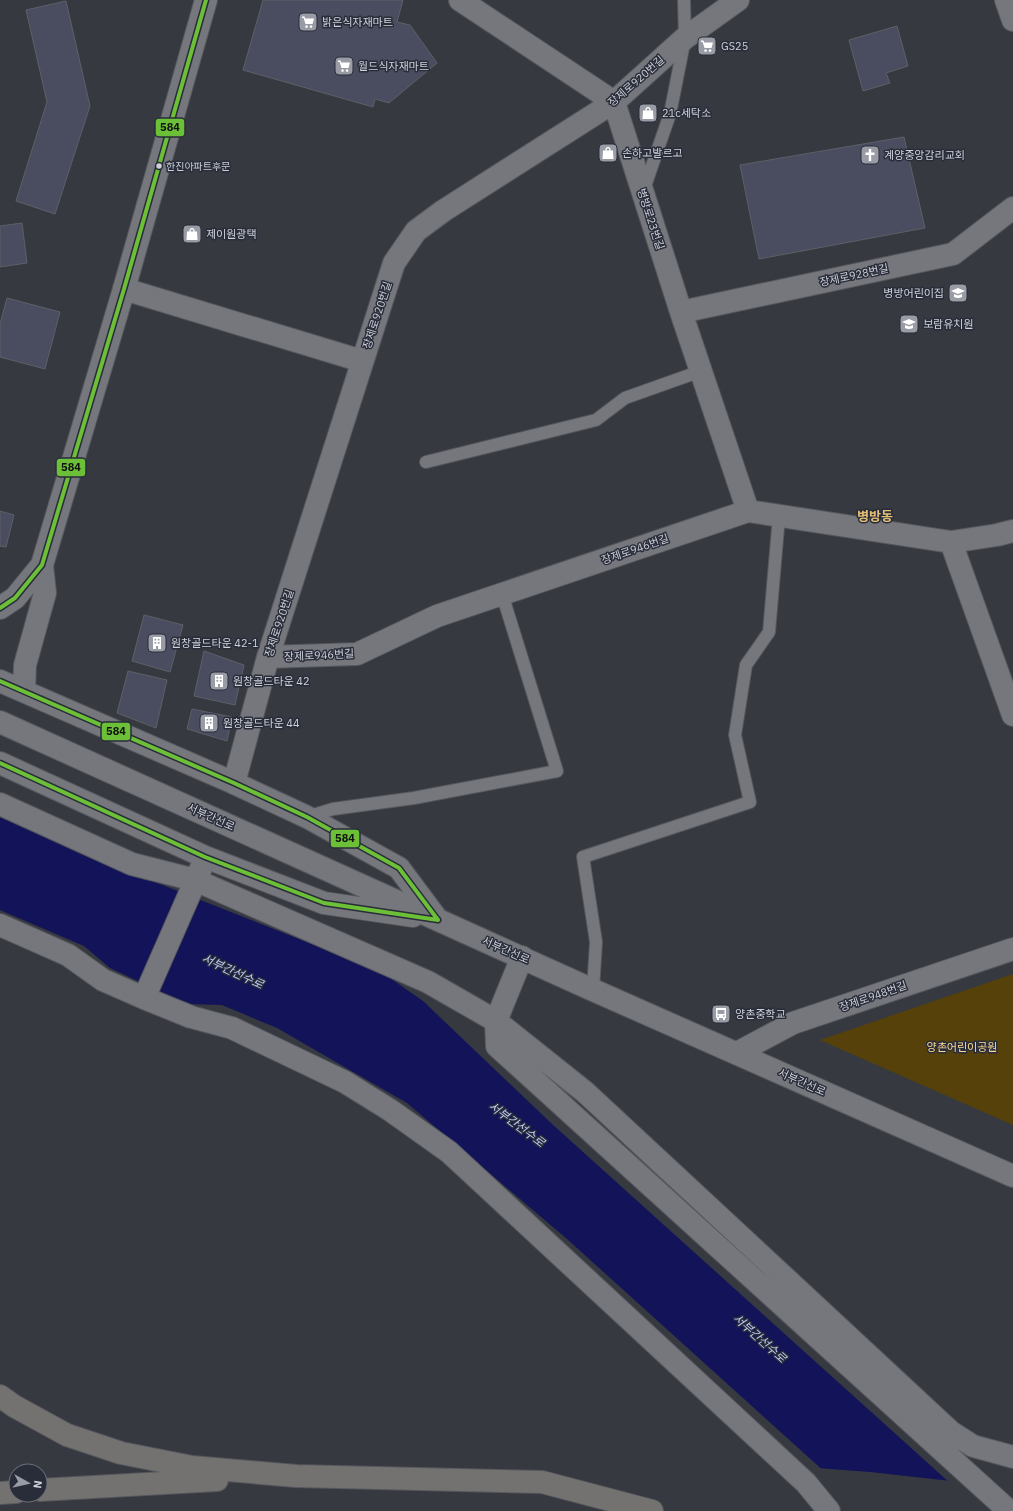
<svg xmlns="http://www.w3.org/2000/svg" width="1013" height="1511" viewBox="0 0 1013 1511" font-family="'IBM Plex Sans','Noto Sans KR',sans-serif">
  <rect width="100%" height="100%" fill="#363940"/>
  <path fill="#56410a" d="M1013,974v151l-193,-85z"/>
  <path fill="#131359" d="M0,817l112,48 268,106 43,30 129,123 429,387h-113l-301,-272 -160,-136 -130,-75 -55,-23 -35,-1 -77,-36 -26,-22 -84,-36z"/>
  <path fill="#363940" d="M817,1468l53,4 81,9 32,30h-118z"/>
  <path fill="#494d5f" stroke="#5e6067" d="M263,0h140l-6,22 13,3 27,38 -48,40 -14,-4 -2,8 -130,-37z
    M66,1l24,105 -35,108 -39,-13 31,-99 -21,-92z
    M897,26l11,40 -22,7 4,10 -27,8 -14,-51z
    M904,137l21,91 -166,31 -19,-94z
    M22,223l5,40 -27,4v-41z
    M7,298l53,14 -15,57 -45,-12v-33z
    M0,511l14,4 -8,32 -6,-1z
    M144,615l39,10 -13,47 -38,-11z
    M204,651l40,14 -9,40 -41,-9z
    M128,671l39,9 -11,48 -39,-15z
    M192,709l40,8 -5,24 -40,-12z"/>
  <g fill="none" stroke-linecap="round" stroke-linejoin="round">
    <g stroke="#55575d" stroke-width="14">
      <path id="lane" d="M644,189l26,-75 15,-76 -1,-38
        M426,462l170,-42 29,-22 76,-27
        M307,817l26,-8 81,-11 143,-27 -55,-177
        M593,990l3,-48 -13,-85 167,-55 -15,-67 11,-70 23,-33 10,-116"/>
    </g>
    <g stroke="#55575d" stroke-width="24">
      <path id="street" d="M460,0l154,102 67,210 67,199
        M1006,0l7,20
        M124,289l238,72
        M681,312l272,-58 60,-46
        M951,542l62,173
        M268,657l89,-3 80,-38 311,-105 203,31 46,-7 16,-4
        M234,783l34,-126 126,-394 22,-32 27,-20 171,-109 71,-64 53,-38
        M0,804l132,60 63,16 233,102 68,39 89,71 366,340 22,14 40,11
        M0,925l68,30 35,25 41,18 47,19 41,11 113,54 45,28 59,42 357,331 23,28
        M522,957l-26,64 1,25 512,465
        M144,998l57,-130"/>
    </g>
    <g stroke="#55575d" stroke-width="24">
      <path id="secondary" d="M0,608l15,-10 27,-33 82,-276 82,-289
        M0,681l234,102 73,34 92,51 38,51
        M24,691l1,-26 20,-72 -3,-28
        M0,722l593,268 420,186
        M0,763l205,94 119,46 89,13
        M737,1053l56,-30 220,-74"/>
    </g>
    <g stroke="#55575d" stroke-width="24">
      <path id="highway" d="M0,1396l14,10 53,29 54,18 71,14 104,9 246,6 110,29
        M40,1490l177,-10
        M0,1493l16,-1"/>
    </g>
    <use href="#lane" stroke="#75777c" stroke-width="12"/>
    <use href="#street" stroke="#75777c" stroke-width="22"/>
    <use href="#secondary" stroke="#75777c" stroke-width="22"/>
    <use href="#highway" stroke="#747270" stroke-width="22"/>
    <g stroke="#292d3a" stroke-width="7">
      <path id="bus-1" d="M0,608l15,-10 27,-33 82,-276 82,-289
        M0,681l234,102 73,34 92,51 39,52
        M0,763l205,94 119,46 114,17"/>
    </g>
    <use href="#bus-1" stroke="#6cc037" stroke-width="4"/>
  </g>
  <defs>
    <g id="supermarket-square" transform="scale(1)"><rect x="-9" y="-9" width="18" height="18" rx="4" fill="#999ca4" stroke="#292d3a"/><path d="M-6-5.5h2.5l.6 2H6L4.5 2H-2.5L-4.4-4H-6ZM-1.5 3.2a1.3 1.3 0 1 0 .1 0ZM3 3.2a1.3 1.3 0 1 0 .1 0Z" fill="#fff"/></g>
    <g id="shop-square" transform="scale(1)"><rect x="-9" y="-9" width="18" height="18" rx="4" fill="#999ca4" stroke="#292d3a"/><path d="M-5-2.5h2.3a2.7 3.5 0 0 1 5.4 0H5L5.5 6h-11ZM-1.5-2.5h3a1.5 2.3 0 0 0-3 0Z" fill="#fff"/></g>
    <g id="church-square" transform="scale(1)"><rect x="-9" y="-9" width="18" height="18" rx="4" fill="#999ca4" stroke="#292d3a"/><path d="M-1.2-6h2.4v3.5h3.3v2.4h-3.3V6h-2.4V-.1h-3.3v-2.4h3.3Z" fill="#fff"/></g>
    <g id="school-square" transform="scale(1)"><rect x="-9" y="-9" width="18" height="18" rx="4" fill="#999ca4" stroke="#292d3a"/><path d="M0-5L7-2L0 1L-7-2ZM-4 1L0 2.5L4 1V4Q0 6-4 4Z" fill="#fff"/></g>
    <g id="building-square" transform="scale(1)"><rect x="-9" y="-9" width="18" height="18" rx="4" fill="#999ca4" stroke="#292d3a"/><path d="M-4-6H4V6H1V3H-1V6H-4ZM-2.5-4.3h1.7v1.8h-1.7ZM.8-4.3h1.7v1.8H.8ZM-2.5-1h1.7V.8h-1.7ZM.8-1h1.7V.8H.8Z" fill="#fff"/></g>
    <g id="bus-square" transform="scale(1)"><rect x="-9" y="-9" width="18" height="18" rx="4" fill="#999ca4" stroke="#292d3a"/><path d="M-5-6H5V4H4V6H2V4H-2V6H-4V4H-5ZM-3.5-4V0h7V-4ZM-3.5 1.2v1.5H-2V1.2ZM2 1.2v1.5H3.5V1.2Z" fill="#fff"/></g>
  </defs>
  <g fill-rule="evenodd">
    <use href="#supermarket-square" x="308" y="22"/>
    <use href="#supermarket-square" x="707" y="46"/>
    <use href="#supermarket-square" x="344" y="66"/>
    <use href="#shop-square" x="648" y="113"/>
    <use href="#shop-square" x="608" y="153"/>
    <use href="#church-square" x="870" y="155"/>
    <use href="#shop-square" x="192" y="234"/>
    <use href="#school-square" x="958" y="293"/>
    <use href="#school-square" x="909" y="324"/>
    <use href="#building-square" x="157" y="643"/>
    <use href="#building-square" x="219" y="681"/>
    <use href="#building-square" x="209" y="723"/>
    <use href="#bus-square" x="721" y="1014"/>
  </g>
  <circle fill="#ced1da" stroke="#292d3a" stroke-width="1.5" cx="159" cy="166" r="3.5"/>
  <g text-anchor="middle" dominant-baseline="central" stroke-width="3" stroke-linejoin="round" paint-order="stroke">
    <g font-size="10" fill="#ced1da" stroke="#292d3a" text-anchor="start">
      <text x="166" y="166">한진아파트후문</text>
    </g>
    <g font-size="11" fill="#ced1da" stroke="#292d3a" text-anchor="start">
      <text x="322" y="22">밝은식자재마트</text>
      <text x="721" y="46">GS25</text>
      <text x="358" y="66">월드식자재마트</text>
      <text x="662" y="113">21c세탁소</text>
      <text x="622" y="153">손하고발르고</text>
      <text x="884" y="155">계양중앙감리교회</text>
      <text x="206" y="234">제이원광택</text>
      <text x="944" y="293" text-anchor="end">병방어린이집</text>
      <text x="923" y="324">보람유치원</text>
      <text x="171" y="643">원창골드타운 42-1</text>
      <text x="233" y="681">원창골드타운 42</text>
      <text x="223" y="723">원창골드타운 44</text>
      <text x="735" y="1014">양촌중학교</text>
    </g>
    <g font-size="11" fill="#ced1da" stroke="#292d3a">
      <text transform="translate(636 81) rotate(-41)">장제로920번길</text>
      <text transform="translate(651 219) rotate(72)">병방로23번길</text>
      <text transform="translate(854 275) rotate(-12)">장제로928번길</text>
      <text transform="translate(377 315) rotate(-72)">장제로920번길</text>
      <text transform="translate(635 549) rotate(-19)">장제로946번길</text>
      <text transform="translate(279 623) rotate(-72)">장제로920번길</text>
      <text transform="translate(319 655) rotate(-3)">장제로946번길</text>
      <text transform="translate(211 817) rotate(24)">서부간선로</text>
      <text transform="translate(506 950) rotate(24)">서부간선로</text>
      <text transform="translate(873 996) rotate(-19)">장제로948번길</text>
      <text transform="translate(802 1082) rotate(24)">서부간선로</text>
    </g>
    <g font-size="11" fill="#fcd994" stroke="#292d3a">
      <text x="962" y="1047">양촌어린이공원</text>
    </g>
    <g font-size="12" font-style="italic" fill="#bfcdf9" stroke="#292d3a">
      <text transform="translate(233 971) rotate(25)">서부간선수로</text>
      <text transform="translate(517 1124) rotate(37)">서부간선수로</text>
      <text transform="translate(760 1338) rotate(42)">서부간선수로</text>
    </g>
    <g font-size="13" font-weight="bold" fill="#e2be76" stroke="#292d3a">
      <text x="875" y="516">병방동</text>
    </g>
  </g>
  <g stroke="#292d3a" stroke-width="1.5">
    <rect x="155" y="118" width="30" height="19" rx="4" fill="#6cc037"/>
    <rect x="56" y="458" width="30" height="19" rx="4" fill="#6cc037"/>
    <rect x="101" y="722" width="30" height="19" rx="4" fill="#6cc037"/>
    <rect x="330" y="829" width="30" height="19" rx="4" fill="#6cc037"/>
  </g>
  <g font-size="11" text-anchor="middle" font-weight="bold" fill="#111">
    <text x="170" y="131">584</text>
    <text x="71" y="471">584</text>
    <text x="116" y="735">584</text>
    <text x="345" y="842">584</text>
  </g>
  <g transform="translate(28 1483) rotate(98)"><circle r="19" fill="#292d3a" stroke="#6b6f7a"/>
  <path d="M0-3L7 15L0 10L-7 15Z" fill="#999ca4"/>
  <text y="-6" font-size="11" font-weight="bold" text-anchor="middle" fill="#ced1da">N</text>
  </g>
</svg>
